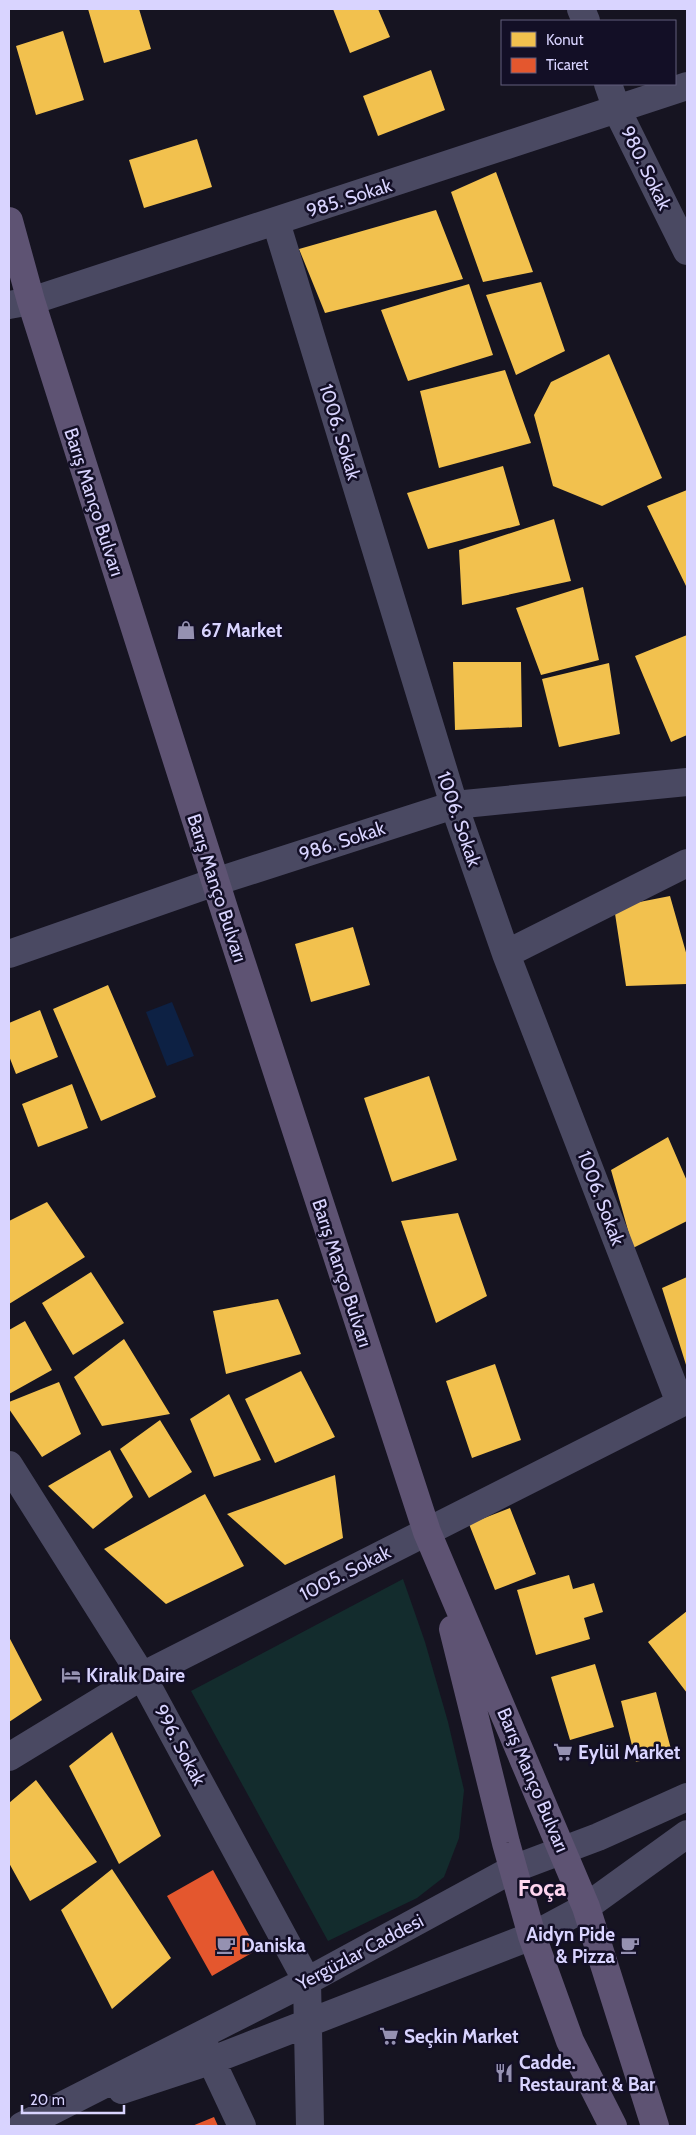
<svg xmlns="http://www.w3.org/2000/svg" width="696" height="2135" viewBox="0 0 696 2135" font-family="Cabin,sans-serif">
  <rect width="100%" height="100%" fill="#161421"/>
  <path fill="#132c2d" d="M403,1579l22,63 23,80 16,68 -5,48 -15,39 -27,21 -89,43 -137,-250z"/>
  <path fill="#0d2144" d="M172,1002l22,54 -27,10 -21,-54z"/>
  <path fill="#f2c14e" d="M88,9h51l12,40 -47,14z
    M333,9h45l12,28 -40,16z
    M63,31l21,69 -48,15 -20,-69z
    M431,70l14,40 -67,26 -15,-40z
    M197,139l15,48 -68,21 -15,-48z
    M496,172l37,100 -50,10 -32,-90z
    M436,210l27,69 -138,34 -26,-64z
    M541,282l24,69 -49,24 -30,-80z
    M469,284l24,71 -85,26 -27,-71z
    M609,354l53,124 -60,28 -49,-20 -19,-71 17,-33z
    M505,370l26,73 -92,25 -19,-77z
    M503,466l17,59 -92,24 -21,-56z
    M687,490v98l-40,-82z
    M554,519l17,62 -109,24 -3,-55z
    M583,587l16,73 -58,15 -25,-67z
    M687,635v100l-16,7 -36,-86z
    M453,662h68l1,65 -67,3z
    M609,663l11,71 -61,13 -17,-68z
    M670,896l17,60v28l-61,2 -12,-79z
    M353,927l17,58 -59,17 -16,-58z
    M108,985l48,112 -55,24 -48,-112z
    M40,1010l18,47 -42,17 -7,-18v-33z
    M429,1076l28,84 -65,22 -28,-84z
    M72,1084l16,44 -50,19 -16,-43z
    M668,1137l19,44v40l-54,27 -22,-78z
    M47,1202l38,55 -76,47v-83z
    M458,1213l29,83 -51,27 -35,-102z
    M91,1272l33,51 -51,32 -31,-52z
    M687,1277v91l-25,-80z
    M278,1299l23,55 -75,20 -13,-63z
    M25,1321l27,49 -43,24v-64z
    M124,1339l46,75 -68,12 -28,-49z
    M495,1364l26,76 -49,18 -26,-77z
    M301,1371l34,66 -60,26 -30,-64z
    M59,1382l22,52 -39,23 -33,-48v-7z
    M229,1394l32,66 -47,17 -24,-58z
    M160,1420l32,52 -43,26 -29,-49z
    M110,1450l23,47 -40,32 -45,-43z
    M335,1475l8,63 -58,27 -58,-51z
    M205,1494l39,72 -78,38 -62,-55z
    M510,1508l26,66 -41,16 -26,-66z
    M569,1575l4,14 21,-6 9,29 -19,6 6,21 -54,16 -19,-65z
    M687,1611v82l-39,-51z
    M9,1637l33,63 -33,22z
    M595,1664l19,63 -44,13 -19,-63z
    M656,1692l16,61 -36,9 -15,-61z
    M112,1732l49,104 -42,28 -50,-98z
    M36,1780l61,82 -67,39 -21,-38v-60z
    M112,1869l59,89 -59,51 -51,-99z"/>
  <path fill="#e4572e" d="M213,1870l44,80 -45,26 -45,-80z
    M214,2117l4,9h-26z"/>
  <g fill="none" stroke-linecap="round" stroke-linejoin="round">
    <path stroke="#4a4962" stroke-width="28" d="M581,9l5,12
      M608,84l9,26 70,141
      M276,222l178,583 52,149 174,449
      M9,305l22,-4 656,-215
      M9,954l206,-72 239,-77 233,-23
      M506,954l181,-91
      M9,1465l133,211 165,305 3,145
      M9,1757l133,-81 545,-276
      M203,2043l39,83
      M122,2090l88,-29 322,-125 54,-29 101,-73
      M22,2126l285,-145 206,-112 85,-32 89,-40"/>
    <path stroke="#5e5373" stroke-width="28" d="M9,221l22,80 195,614 201,617 159,375 69,219
      M453,1629l53,214 26,93 38,105 43,85"/>
  </g>
  <defs>
    <g id="shop-bare" transform="scale(1.5)"><path d="M-5-2.5h2.3a2.7 3.5 0 0 1 5.4 0H5L5.5 6h-11ZM-1.5-2.5h3a1.5 2.3 0 0 0-3 0Z" fill="#9591b1" stroke="#130f26" stroke-width="2.5" paint-order="stroke"/></g>
    <g id="hotel-bare" transform="scale(1.5)"><path d="M-6-4.5h1.5V1H6V5H4.5V3h-9V5H-6ZM-4 0a1.8 1.8 0 1 1 3.6 0ZM.5 0V-2.5h3Q6-2.5 6 0Z" fill="#9591b1" stroke="#130f26" stroke-width="2.5" paint-order="stroke"/></g>
    <g id="supermarket-bare" transform="scale(1.5)"><path d="M-6-5.5h2.5l.6 2H6L4.5 2H-2.5L-4.4-4H-6ZM-1.5 3.2a1.3 1.3 0 1 0 .1 0ZM3 3.2a1.3 1.3 0 1 0 .1 0Z" fill="#9591b1" stroke="#130f26" stroke-width="2.5" paint-order="stroke"/></g>
    <g id="cafe-bare" transform="scale(1.5)"><path d="M-5.5-4.5H6V0H3Q3 3.5 0 3.5H-2.5Q-5.5 3.5-5.5 0ZM3-3.2v2h1.7v-2ZM-6 4.5H4V6H-6Z" fill="#9591b1" stroke="#130f26" stroke-width="2.5" paint-order="stroke"/></g>
    <g id="restaurant-bare" transform="scale(1.5)"><path d="M-5-6h1v4h1v-4h1v4h1v-4h1v5L-1.5 .5V6h-2V.5L-5-1ZM5-6V6H3V1.5H1.5Q1.5-4 5-6Z" fill="#9591b1" stroke="#130f26" stroke-width="2.5" paint-order="stroke"/></g>
  </defs>
  <g fill-rule="evenodd">
    <use href="#shop-bare" x="186" y="630"/>
    <use href="#hotel-bare" x="71" y="1675"/>
    <use href="#supermarket-bare" x="563" y="1752"/>
    <use href="#cafe-bare" x="226" y="1945"/>
    <use href="#cafe-bare" x="630" y="1945"/>
    <use href="#supermarket-bare" x="389" y="2036"/>
    <use href="#restaurant-bare" x="504" y="2073"/>
  </g>
  <g text-anchor="middle" dominant-baseline="central" stroke-width="5" stroke-linejoin="round" paint-order="stroke">
    <g font-size="19" fill="#d9d4ff" stroke="#130f26">
      <text transform="translate(646 168) rotate(64)">980. Sokak</text>
      <text transform="translate(349 198) rotate(-18)">985. Sokak</text>
      <text transform="translate(340 432) rotate(73)">1006. Sokak</text>
      <text transform="translate(94 502) rotate(72)">Barış Manço Bulvarı</text>
      <text transform="translate(459 819) rotate(71)">1006. Sokak</text>
      <text transform="translate(342 841) rotate(-18)">986. Sokak</text>
      <text transform="translate(217 888) rotate(72)">Barış Manço Bulvarı</text>
      <text transform="translate(601 1198) rotate(69)">1006. Sokak</text>
      <text transform="translate(342 1273) rotate(72)">Barış Manço Bulvarı</text>
      <text transform="translate(345 1573) rotate(-27)">1005. Sokak</text>
      <text transform="translate(180 1745) rotate(62)">996. Sokak</text>
      <text transform="translate(533 1780) rotate(67)">Barış Manço Bulvarı</text>
      <text transform="translate(360 1952) rotate(-28)">Yergüzlar Caddesi</text>
    </g>
    <g font-size="19" font-weight="bold" fill="#d9d4ff" stroke="#130f26" text-anchor="start">
      <text x="201" y="630">67 Market</text>
      <text x="86" y="1675">Kiralık Daire</text>
      <text x="578" y="1752">Eylül Market</text>
      <text x="615" y="1934" text-anchor="end">Aidyn Pide<tspan x="615" dy="22">&amp; Pizza</tspan></text>
      <text x="241" y="1945">Daniska</text>
      <text x="404" y="2036">Seçkin Market</text>
      <text x="519" y="2062">Cadde.<tspan x="519" dy="22">Restaurant &amp; Bar</tspan></text>
    </g>
    <g font-size="24" font-weight="bold" fill="#ffd6f0" stroke="#130f26">
      <text x="542" y="1887">Foça</text>
    </g>
  </g>
  <rect width="696" height="2135" fill="none" stroke="#d9d4ff" stroke-width="20"/>
  <rect x="501" y="20" width="175" height="65" fill="#130f26" stroke="#625e7d"/>
  <rect x="511" y="32" width="25" height="15" fill="#f2c14e" stroke="#625e7d"/>
  <text x="546" y="45" font-size="15" fill="#d9d4ff">Konut</text>
  <rect x="511" y="58" width="25" height="15" fill="#e4572e" stroke="#625e7d"/>
  <text x="546" y="70" font-size="15" fill="#d9d4ff">Ticaret</text>
  <path d="M22 2105v8h102v-8" fill="none" stroke="#d9d4ff" stroke-width="2.5"/>
  <text x="30" y="2105" font-size="15" fill="#d9d4ff" stroke="#130f26" stroke-width="4" paint-order="stroke">20 m</text>
</svg>
